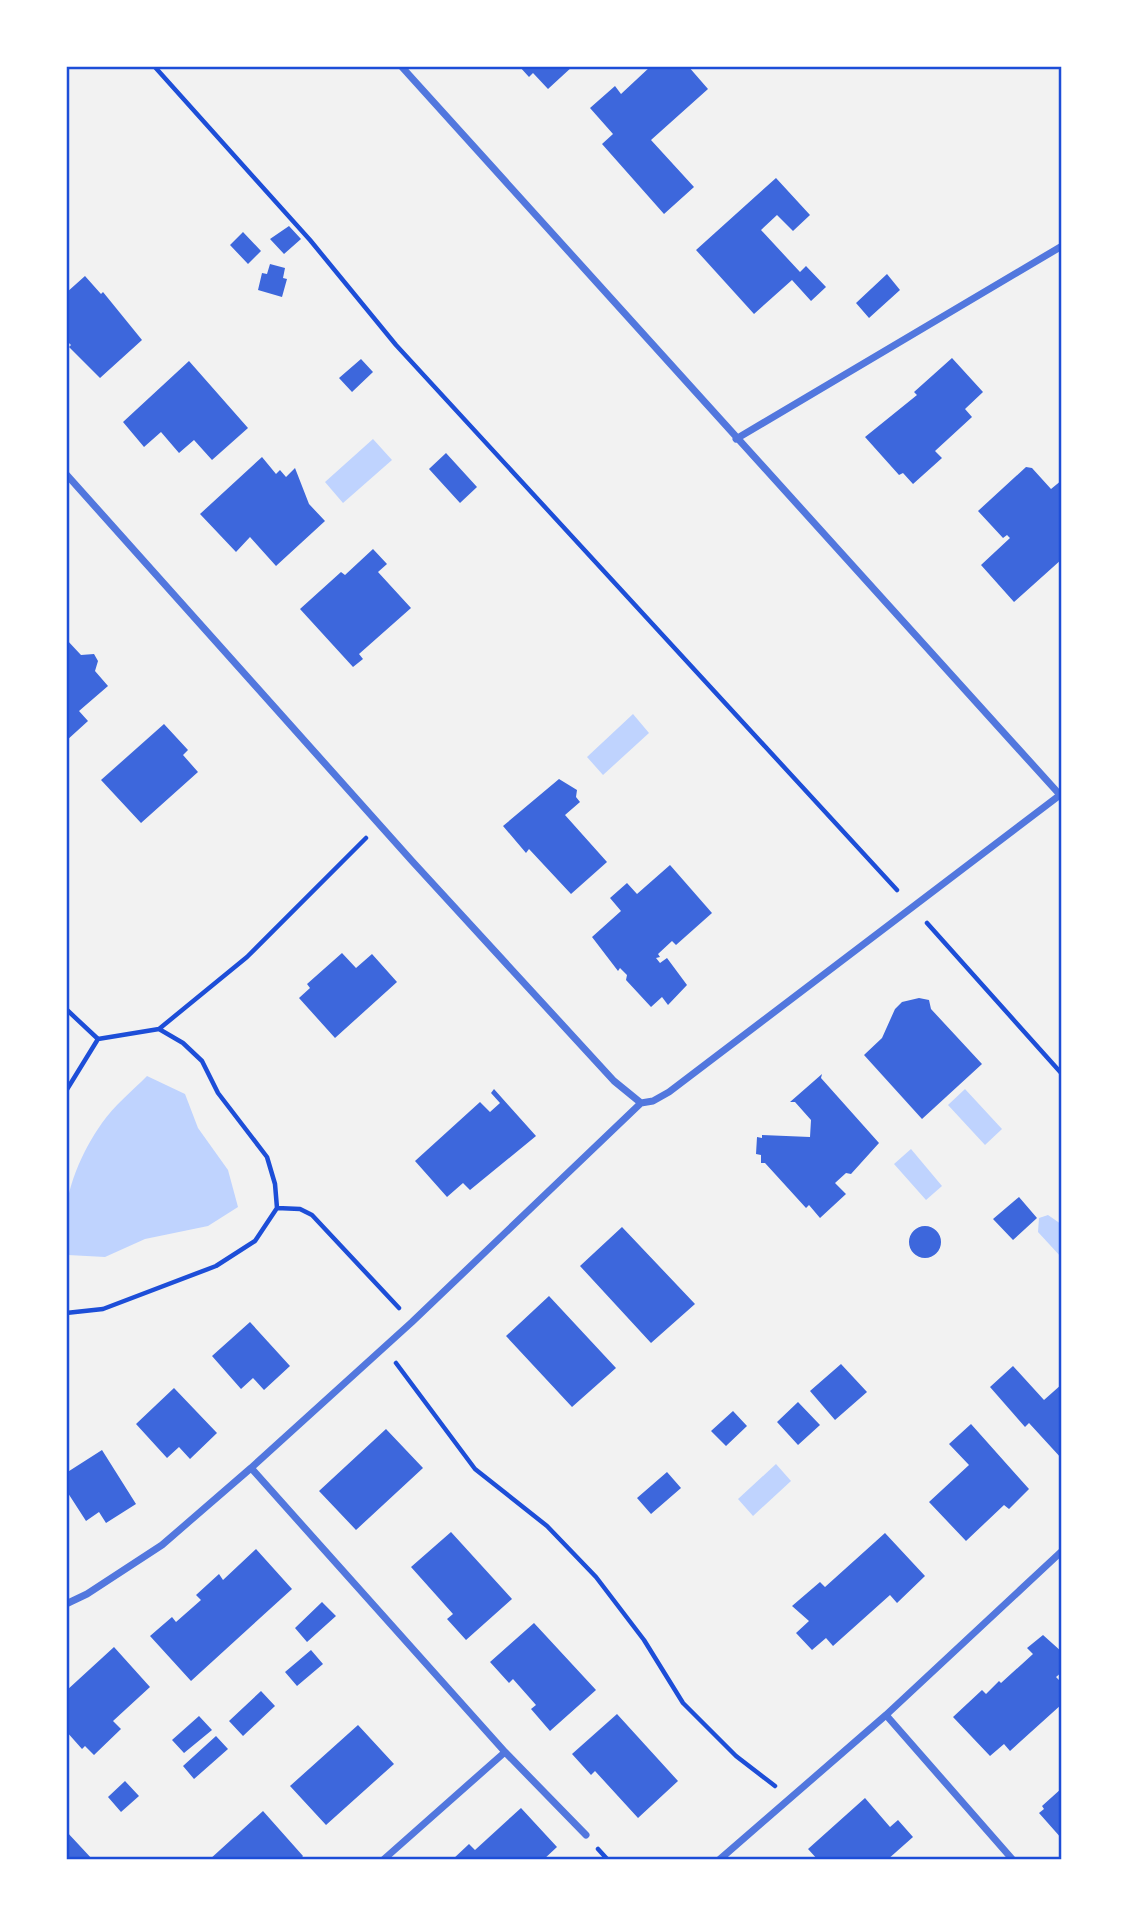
<svg xmlns="http://www.w3.org/2000/svg" width="1128" height="1926" viewBox="0 0 1128 1926" font-family="Montserrat,sans-serif">
  <rect width="100%" height="100%" fill="#f2f2f2"/>
  <path fill="#bfd3fe" d="M373,439l19,21 -49,43 -18,-21z
    M633,714l16,19 -46,42 -16,-18z
    M147,1076l38,18 13,34 30,42 10,37 -30,19 -63,13 -40,18 -37,-2c-12,-44 9,-97 34,-132 12,-17 30,-32 45,-47z
    M965,1089l37,40 -17,16 -37,-40z
    M911,1149l31,37 -16,14 -32,-36z
    M1048,1215l13,9v33l-23,-25 1,-14z
    M776,1464l15,17 -38,35 -15,-17z"/>
  <path fill="#3d67dc" d="M519,66h54l-25,23 -15,-16 -4,4z
    M651,66h37l20,23 -57,51 43,47 -30,27 -62,-70 11,-10 -23,-26 25,-22 6,8z
    M776,178l34,37 -17,16 -16,-16 -16,15 39,42 6,-6 20,21 -15,14 -19,-21 -38,34 -58,-64z
    M289,226l12,13 -17,15 -14,-15z
    M243,232l18,19 -13,13 -18,-19z
    M270,264l15,4 -2,10 4,1 -5,18 -24,-7 4,-17 5,1z
    M887,274l13,16 -31,28 -13,-15z
    M85,276l16,18 2,-2 39,48 -42,38 -31,-31 2,-2 -5,-5v-47z
    M952,358l31,34 -18,17 7,8 -37,34 7,7 -29,26 -10,-11 -4,2 -34,-38 52,-42 -3,-3z
    M361,359l12,13 -21,20 -13,-14z
    M189,361l59,67 -36,32 -18,-20 -15,13 -18,-21 -17,15 -21,-25z
    M446,453l31,34 -17,16 -31,-34z
    M262,457l14,17 4,-4 6,7 9,-9 14,36 16,17 -49,45 -26,-29 -14,15 -36,-38z
    M1026,467l6,1 19,21 11,-9v79l-48,43 -33,-37 29,-27 -3,-3 -4,3 -25,-27z
    M373,549l14,15 -9,8 33,36 -52,46 4,5 -10,8 -53,-58 41,-37 4,3z
    M66,639l15,16 13,-1 4,7 -3,10 13,15 -29,25 9,10 -22,20z
    M164,724l24,26 -5,5 15,17 -57,51 -40,-43z
    M559,779l18,11 -1,7 4,5 -15,13 42,47 -36,32 -42,-45 -3,4 -23,-27z
    M670,865l42,48 -36,32 -4,-4 -14,13 2,3 -4,1 4,5 7,-5 20,27 -19,20 -6,-8 -11,10 -25,-27 1,-5 -7,-7 -2,3 -26,-34 29,-26 -11,-13 17,-15 10,11z
    M342,953l14,15 16,-14 25,28 -62,56 -36,-40 11,-10 -3,-4z
    M919,998l10,2 2,9 51,55 -60,55 -58,-64 18,-17 13,-29 7,-7z
    M822,1074l-1,4 58,65 -28,31 -5,-1 -11,10 11,11 -26,24 -11,-13 -3,3 -41,-45h-4v-8l-5,-1 1,-17 5,1v-3l48,2 1,-17 -16,-18h-5z
    M494,1089l42,47 -66,54 -7,-7 -16,14 -32,-36 65,-59 10,10 10,-9 -9,-10z
    M1019,1197l18,21 -24,22 -20,-21z
    M909 1242a16 16 0 1 1 32 0a16 16 0 1 1-32 0Z
    M622,1227l73,77 -44,39 -71,-77z
    M549,1296l67,72 -44,39 -66,-71z
    M250,1322l40,44 -26,24 -11,-12 -12,11 -29,-33z
    M841,1364l26,28 -32,28 -25,-29z
    M1013,1366l31,34 18,-16v75l-33,-36 -4,4 -35,-40z
    M174,1388l43,45 -27,26 -11,-12 -12,11 -31,-34z
    M798,1402l22,23 -22,20 -21,-23z
    M733,1411l14,15 -21,20 -15,-15z
    M971,1424l58,65 -20,20 -5,-4 -38,36 -37,-39 40,-37 -20,-21z
    M386,1429l37,39 -67,62 -37,-39z
    M102,1450l34,54 -30,19 -7,-11 -13,9 -20,-31v-17z
    M667,1472l14,16 -30,26 -14,-16z
    M451,1532l61,67 -46,41 -19,-21 6,-5 -42,-47z
    M885,1533l40,43 -28,27 -7,-8 -57,51 -7,-8 -14,12 -16,-17 13,-12 -17,-15 28,-24 5,5z
    M256,1549l36,40 -101,92 -41,-45 22,-19 4,5 25,-22 -5,-5 23,-21 4,6z
    M322,1602l14,14 -29,26 -12,-14z
    M534,1623l62,67 -46,41 -19,-22 5,-4 -23,-26 -4,4 -19,-21z
    M1043,1635l19,17v20l-6,5 6,6v21l-52,47 -6,-7 -14,12 -37,-39 29,-27 4,4 13,-13 2,2 32,-29 -6,-6z
    M114,1647l36,40 -37,34 8,8 -27,26 -9,-9 -3,3 -16,-18v-40z
    M311,1650l12,14 -26,22 -12,-14z
    M261,1691l14,15 -32,30 -14,-15z
    M617,1714l61,67 -40,37 -43,-47 -4,4 -19,-21z
    M199,1716l13,14 -28,23 -12,-13z
    M358,1725l36,39 -68,61 -36,-39z
    M216,1736l12,13 -34,30 -11,-13z
    M125,1781l14,15 -18,16 -13,-15z
    M1062,1788v51l-23,-26 5,-4 -2,-3z
    M865,1798l25,29 8,-7 15,17 -26,23h-69l-10,-11z
    M521,1808l36,39 -14,13h-91l17,-16 6,6z
    M263,1811l40,45 -3,4h-91z
    M66,1831l27,29h-27z"/>
  <g fill="none" stroke-linecap="round" stroke-linejoin="round">
    <path stroke="#1d4ed8" stroke-width="4.5" d="M154,66l156,174 86,105 501,545
      M927,923l135,151
      M66,1009l32,30
      M159,1029l88,-72 119,-119
      M66,1091l32,-52 61,-10 24,14 19,18 16,32 49,64 8,27 2,24 -22,33 -39,25 -113,43 -37,4
      M277,1208l23,1 12,6 87,93
      M396,1363l79,106 72,57 49,51 48,63 39,63 53,53 39,30
      M598,1849l10,11"/>
    <path stroke="#5277de" stroke-width="7" d="M401,66l660,730
      M736,439l326,-193
      M66,474l346,387 202,220 27,22
      M251,1468l254,284 -122,108
      M66,1604l21,-10 75,-49 89,-77 161,-146 229,-219 12,-2 16,-9 391,-297
      M886,1715l127,145
      M505,1752l81,83
      M719,1860l167,-145 176,-164"/>
  </g>
  <rect width="1128" height="1926" fill="none" stroke="#ffffff" stroke-width="136"/>
  <rect x="68" y="68" width="992" height="1790" fill="none" stroke="#1d4ed8" stroke-width="2.5"/>
</svg>
